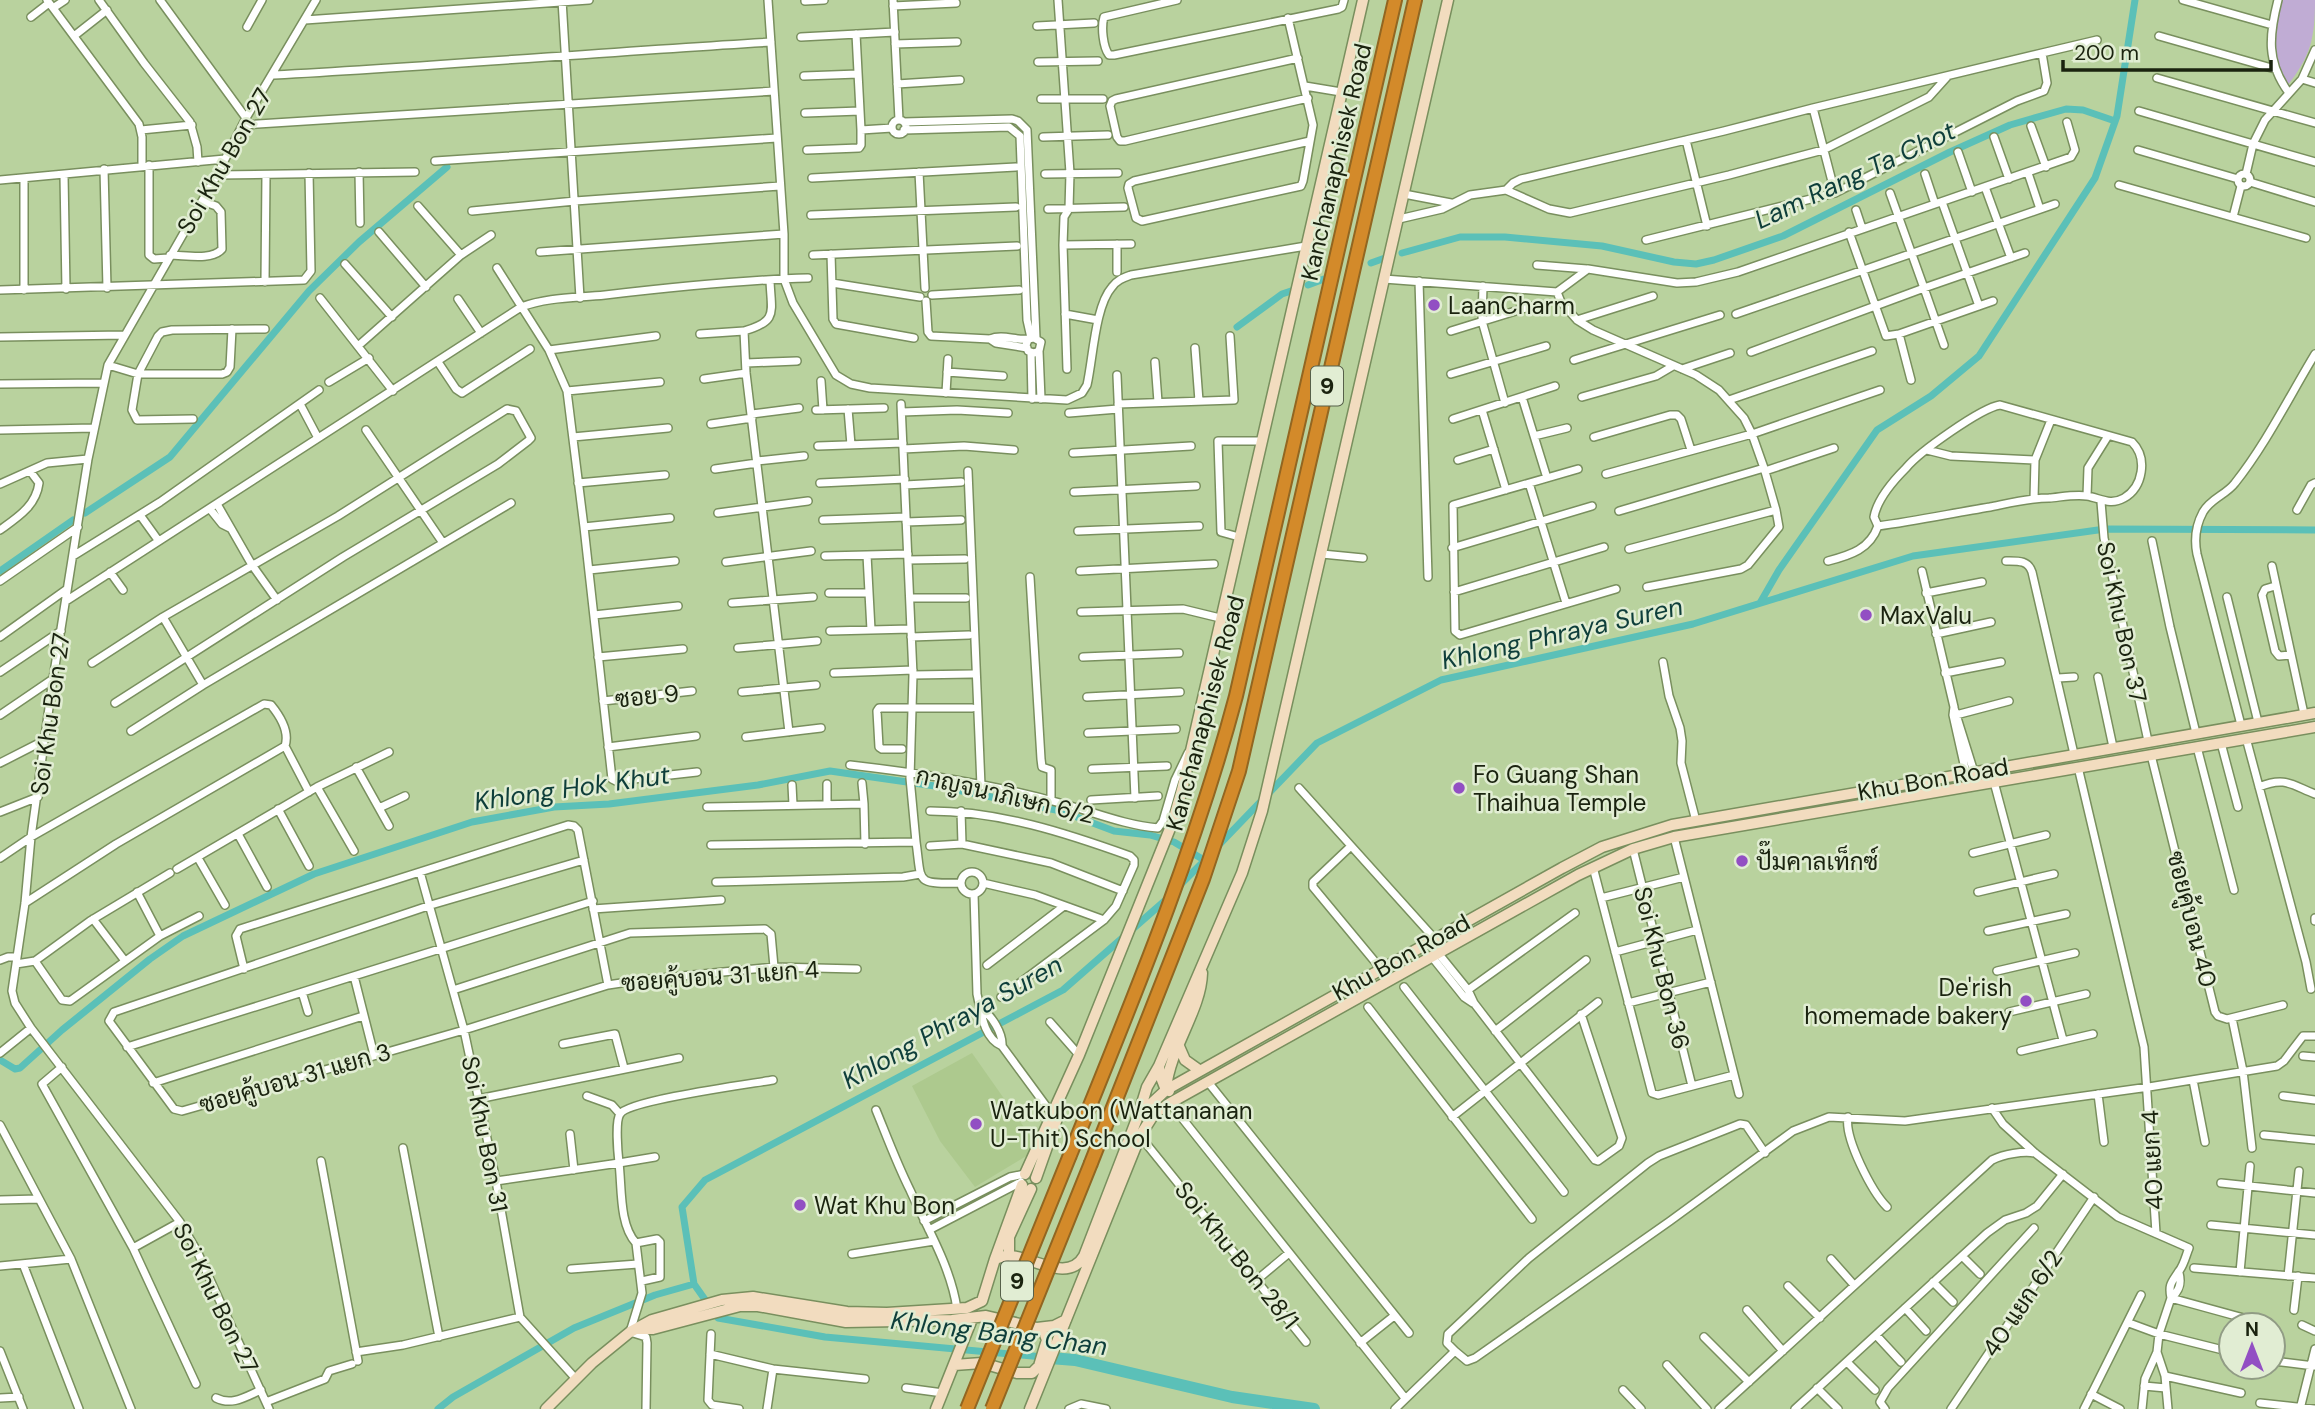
<svg xmlns="http://www.w3.org/2000/svg" width="2315" height="1409" viewBox="0 0 2315 1409" font-family="'DM Sans',Sarabun,sans-serif">
  <rect width="100%" height="100%" fill="#b9d29e"/>
  <path fill="#adc98e" d="M972,1053l61,87 -5,15 -53,32 -35,-46 -28,-55z"/>
  <path fill="#c0acd4" d="M2281,0h34c0,37 -4,56 -28,86 -17,-27 -14,-56 -6,-86z"/>
  <g fill="none" stroke-linecap="round" stroke-linejoin="round">
    <path stroke="#5bc0b8" stroke-width="7" d="M1402,253l58,-16h45l97,9 72,16 22,2 18,-4 69,-24 167,-84 60,-27 56,-16 17,1 32,11
      M1371,263l14,-5
      M1308,285l16,-6
      M1237,327l45,-33 9,-3
      M85,513l85,-56 139,-166 50,-49 88,-75
      M0,571l73,-51
      M1760,603l19,-33 98,-140 54,-34 48,-40 116,-178 22,-62 18,-116
      M1215,849l102,-106 124,-63 252,-56 220,-68 192,-27 210,1
      M1178,887l29,-29
      M0,1060l15,9 5,-1 42,-38 88,-71 33,-23 131,-62 158,-52 82,-15 55,-3 149,-19 72,-14 112,16 119,24 53,20 36,4 24,7 30,18
      M1043,1357l-218,-20 -107,-19 -24,-34 -12,-77 23,-27 358,-190 105,-92
      M438,1409l15,-12 121,-69 81,-33 39,-11"/>
    <path stroke="#5bc0b8" stroke-width="12" d="M1050,1358l25,2 157,37 82,12"/>
    <g stroke="#798f5e" stroke-width="10">
      <path id="minor" d="M47,0l92,124 3,13v28
        M99,0l45,63 46,59 7,25 1,15
        M160,0l86,118
        M562,0l18,298
        M768,0l16,234v45l9,24 43,72 15,9 19,4 197,12 15,-7 5,-8c6,-26 8,-79 25,-98 5,-7 11,-9 19,-12l175,-29
        M893,0l6,120
        M1058,0l12,173 -1,36 -5,8 -1,28 4,124
        M1177,0l-73,17c-3,10 -1,30 5,38h5l224,-46 4,-2 2,-7
        M2183,0l89,25
        M2278,0c-9,35 -12,62 11,93
        M805,1l19,-1
        M893,6l63,-3
        M53,8l12,-8
        M31,17l18,-14
        M1288,18l25,107 -10,56 -2,5 -159,35 -6,-3 -8,-30 1,-4 5,-3 176,-40
        M305,20l284,-20
        M1037,26l57,-3
        M247,27l15,-27
        M856,34l5,96 31,-2
        M74,36l33,-26
        M2159,36l116,33
        M801,37l94,-5
        M895,44l62,-2
        M2042,53l55,-13
        M1298,58l-182,41 -4,2 -2,5 7,31 3,4h5l183,-43
        M1038,62l60,-1
        M274,75c165,-9 331,-23 497,-33
        M804,76l54,-2
        M2157,78l158,45
        M2302,79l13,4
        M897,84l63,-4
        M1305,86l36,6
        M1041,99h62
        M1813,108l229,-55 5,30 -3,8 -27,10 -182,92
        M2139,111l176,51
        M805,113l55,-2
        M892 127a7 7 0 1 1 14 0a7 7 0 1 1-14 0Z
        M904,122l108,-3 6,2 9,9 9,208
        M243,125l531,-34
        M2031,126l15,41
        M141,130l51,-5
        M904,130l105,-3 11,9 7,184 4,18
        M1043,137l65,-2
        M1994,137l15,42
        M1686,140l21,86
        M807,150l52,-2 2,-3v-15
        M2138,150l100,29
        M1958,152l14,40
        M435,161l342,-23
        M149,165v90l5,4 14,-1
        M104,169l3,119
        M359,172l1,51
        M919,172l6,116
        M2028,173l12,36
        M2238 180a6 6 0 1 1 12 0a6 6 0 1 1-12 0Z
        M1045,174l73,-1
        M1925,174l10,30
        M2246,174l7,-30 12,-24 37,-41 13,-29
        M64,175l2,114
        M217,175l198,-3
        M24,178v112
        M812,178l204,-11
        M0,180l225,-21
        M2250,182l65,20
        M2119,185l187,53
        M1985,187l26,71
        M1506,190l7,-7 8,-4 203,-48 89,-23 22,85 -189,47
        M1890,193l34,95 101,-35
        M1404,194l47,9
        M1942,202l37,104
        M418,206l43,49
        M1048,209l76,-2
        M1856,210l6,18
        M472,211l103,-10 205,-15
        M811,215l205,-8
        M2233,217l8,-31
        M1399,219l43,-10 28,-14 36,-5 43,19 21,4 159,-38 94,-25 106,-53 18,-20
        M379,232l47,55
        M1849,232l37,104 13,-2 94,-33
        M1117,244v28
        M1063,245l68,-1
        M540,252l244,-18
        M831,254l2,65 3,5 78,14
        M170,255c15,0 42,6 52,-6l-1,-37 -5,-6 -14,-5
        M813,255l204,-9
        M345,264l47,53
        M1537,265l50,4
        M497,268l52,82 18,41 17,136 28,252 4,2 81,-9
        M1384,279l173,13
        M770,280c1,32 9,41 -26,51l2,42 43,359
        M1419,281l9,296
        M265,282l1,-107
        M832,283l88,14
        M1483,286l-1,35 23,82
        M0,290l304,-10 7,-9 -2,-98
        M932,295l87,-5
        M320,298l73,93
        M458,299l23,34
        M926,301l2,31 3,4 59,3c14,-6 30,4 44,-1l7,4 -2,9 -5,2 -6,-2 -2,-6 2,-5
        M1065,314l33,6
        M1736,314l319,-110
        M1577,320l76,-24
        M1451,331l81,-25
        M700,334l44,-3
        M1899,334l12,46
        M0,337l124,-2
        M990,339l6,4 31,5
        M358,346l103,-91 30,-20
        M1195,348l4,53
        M549,350l107,-14
        M1039,351l2,48
        M1751,352l173,-64 20,57
        M1031,353l1,46
        M1574,360l146,-45
        M438,362l18,27 6,4 68,-44
        M1155,362l3,40
        M746,363l51,-2
        M108,365l30,9h84l5,-2 3,-5 2,-38
        M1682,369l48,-16
        M947,372l56,4
        M1451,374l95,-28
        M1117,375l18,423
        M704,379l42,-6
        M821,381l2,29
        M329,382l40,-24
        M0,384l103,-1
        M567,391l93,-9
        M946,393l2,-34
        M1522,397l25,81
        M1582,397l74,-21 17,-10
        M1729,400l143,-49
        M300,404l18,34
        M901,404l12,271 -3,103 6,64
        M1118,404l116,-4 -4,-64
        M2000,405l132,37c16,16 11,45 -8,56 -14,8 -24,0 -37,-2 -11,-2 -26,1 -38,2 -19,0 -39,5 -59,9 -37,6 -74,14 -112,19l-4,-9c3,-17 20,-37 32,-49 13,-16 75,-60 94,-63z
        M848,409l3,36
        M816,410l68,-2
        M1482,410l24,80
        M902,412l55,-2 51,3
        M1069,413l49,-4
        M752,414l47,-6
        M193,419l-56,1 -5,-10 6,-36 20,-38 4,-4 10,-2 93,-1
        M1453,419l102,-33
        M711,424l41,-6
        M0,430l94,-2
        M366,430l77,113
        M1534,436l33,-8
        M573,437l95,-9
        M1594,437l76,-22h7l4,4 10,31
        M818,446l85,-3
        M903,449l61,-3 50,4
        M1927,450l24,6 84,4
        M1073,453l118,-7
        M1458,460l36,-11
        M757,461l47,-5
        M715,469l42,-6
        M1578,469l-125,36 2,126 5,4 156,-46
        M968,471l13,315
        M1765,471l69,-23
        M1606,474l146,-40 128,-44
        M578,483l87,-8
        M820,483l85,-4
        M1529,483l37,120
        M0,484l47,-21 41,-4
        M905,485l56,-3
        M1074,492l122,-6
        M2087,496l1,-28 20,-32
        M2034,499l1,-39 16,-40
        M2101,502l3,36 44,203
        M217,504l35,61 25,35
        M210,509l12,15 8,4
        M2297,510l14,-25 4,-2
        M1619,511l145,-43
        M718,513l90,-12
        M140,515l18,25
        M823,520l83,-3
        M906,522l55,-2
        M584,527l86,-9
        M0,530c18,-13 36,-24 39,-47l-9,-12
        M1078,531l121,-5
        M1239,537l-18,-5 -3,-91h44
        M2152,541l18,86 26,106
        M1452,548l140,-42
        M1629,549l147,-39
        M1322,554l41,4
        M867,555l4,75
        M73,556l87,-54 159,-112
        M825,556l83,-2
        M908,560l57,-1
        M1828,561c23,-6 42,-12 50,-35
        M2006,561c12,0 22,-1 26,11l42,182
        M726,562l85,-11
        M2272,566l32,148
        M589,570l86,-9
        M1080,571l134,-7
        M1922,571l32,136 -1,8 13,58
        M110,572l13,18
        M1030,577l11,182 1,8 9,3v31
        M0,581l78,-54
        M2275,586l-10,3 -3,6 13,56 4,5 12,-1
        M1647,587l94,-18 7,-4 31,-38 -3,-17 -12,-42 -12,-34 -8,-16 -25,-28 -23,-15 -103,-45 -16,-10 -16,-18 -4,-10 31,-23 89,14 19,-1 42,-10 333,-115 4,-7 -8,-28
        M1454,592l150,-45
        M829,593h40
        M1926,593l56,-11
        M2227,597l31,125
        M910,598h56
        M66,601l455,-294c27,-10 55,-9 84,-12 68,-8 135,-15 203,-17
        M732,603l81,-6
        M1081,612l102,-3 37,9
        M594,615l84,-9
        M163,617l40,68
        M830,631l81,-2
        M1936,634l55,-12
        M0,637l67,-48
        M911,637l58,-2
        M738,648l79,-7
        M598,657l85,-8
        M1083,657l96,-4
        M1663,662l6,34 11,32 2,13 -1,22 15,58
        M92,663l71,-46 175,-101 169,-107 9,2 15,27 -3,3 -30,23 -155,93 -228,146
        M0,672l61,-41
        M834,673l79,-3
        M1945,673l56,-11
        M913,675l59,-1
        M2098,677l15,70
        M2058,678l16,-1
        M742,692l74,-7
        M1087,697l93,-5
        M603,701l89,-10
        M1954,708l20,64
        M0,715l53,-36
        M1956,715l53,-14
        M2241,725l-44,-171c-3,-15 -1,-29 6,-42 8,-14 23,-17 32,-29 31,-39 54,-86 80,-129
        M131,731l72,-46 308,-182
        M1088,733l88,-4
        M746,737l75,-9
        M2246,738l60,224 5,27
        M2221,743l17,64
        M608,747l88,-11
        M2197,747l37,143
        M902,749h-20l-3,-2 -2,-36 2,-3h93
        M2151,755l64,257 3,4 9,3 56,-14
        M0,763l45,-23
        M850,765c70,8 142,19 210,38 34,9 64,22 98,25l5,-7 12,-41 13,-27
        M356,767l33,59
        M2078,767l66,280 12,186
        M1092,769l75,-3
        M1994,782l69,258
        M862,783l2,21
        M827,784v20
        M792,785l1,20
        M317,787l37,64
        M2259,787c26,-11 33,-2 56,7
        M1299,788l135,150
        M1091,800l67,-4
        M707,807l157,-3 1,40
        M379,808l26,-12
        M278,809l31,57
        M930,811c69,0 136,22 200,45l4,4v5l-18,41 -12,14
        M961,811l1,33
        M0,812l38,-15
        M238,834l29,53
        M1674,837l65,257
        M711,845l205,-3c6,41 -2,42 45,41
        M930,846l32,-2 89,19 72,28
        M1351,846l-38,36v5l68,82
        M1633,849l59,237
        M1973,853l73,-18
        M0,858l31,-21 233,-133 7,1c9,11 19,26 14,41l24,46
        M198,858l27,47
        M584,860l-153,45 -317,107 -5,9 65,88 8,2 282,-81 144,-45 33,-5 133,-13 83,2
        M1593,867l59,226 6,2 76,-20
        M177,869l140,-82 72,-35
        M420,872l44,158 32,151 24,136 56,62
        M961 883a11 11 0 1 1 22 0a11 11 0 1 1-22 0Z
        M716,882l187,-5 17,-3
        M983,883l52,12 69,25 -103,77
        M137,892l23,44
        M1978,892l76,-18
        M974,894l3,100c4,17 6,44 25,52l50,68
        M1601,898l83,-21
        M25,903l91,-59 169,-98
        M593,909l128,-9
        M2315,918v3
        M93,919l32,42
        M1988,931l78,-17
        M1615,952l82,-22
        M1438,953l30,37 6,13 121,157 3,1 21,-15 3,-8 -41,-124
        M1432,957l32,40 9,6
        M0,960l8,-3h9
        M35,961l27,39 8,1 90,-65 39,-20
        M16,964l19,-3 55,-40 80,-48
        M987,965l77,-59
        M244,969l-8,-33 4,-7 328,-104 6,1 4,4 30,155
        M1997,971l78,-18
        M354,976l20,79
        M1404,987l160,205
        M453,990l177,-57 135,-4 6,5 3,33
        M1468,990l107,-77
        M302,992l6,20
        M1628,1003l83,-21
        M1368,1007l164,212
        M981,1009c11,6 22,25 21,37
        M2009,1012l77,-18
        M2232,1018l11,53 9,77
        M1050,1022l29,33
        M1495,1031l91,-71
        M563,1044l52,-10 9,34
        M127,1047l466,-146
        M2021,1051l72,-17
        M0,1053l31,-25
        M2303,1056l12,1
        M62,1067l-20,17 91,164 63,136
        M2193,1080l12,62
        M1208,1082l201,251
        M153,1083l210,-67
        M2098,1094l6,48
        M587,1096l25,9 8,9
        M2283,1096l32,4
        M478,1099l201,-41
        M1170,1103l235,295
        M1992,1108l11,16 32,29 83,64 71,31c-3,7 -5,17 -10,23 -7,11 -11,13 -8,27 8,-7 11,-14 8,-25
        M876,1110c11,27 21,54 34,80 17,38 41,77 47,119
        M1452,1117l146,-115
        M1848,1117c-4,21 24,75 39,90
        M0,1125l71,134 60,150
        M570,1134l4,36
        M2264,1135l51,5
        M1140,1136l166,206
        M403,1148l36,189
        M321,1161l37,200
        M496,1181l123,-18c-1,-9 -4,-42 1,-49 9,-14 130,-30 153,-34
        M2221,1183l94,10
        M0,1200l38,-1
        M924,1221l86,-44 15,-3
        M2211,1225l104,10
        M929,1230l92,-48
        M636,1243c-17,-18 -14,-56 -17,-80l36,-6
        M133,1248l47,-26
        M852,1254l82,-13
        M1962,1256l18,18
        M1831,1259l23,26
        M23,1264l56,145
        M0,1266l71,-7
        M2194,1268l121,10
        M571,1269l67,-5
        M2240,1272l10,-106
        M2288,1276l11,-105
        M1258,1279l31,-26
        M642,1281l18,-4v-35l-3,-3 -21,4 6,50 -12,39 16,5 1,6 -1,66
        M1933,1282l20,20
        M1788,1286l32,32
        M1905,1308l21,23
        M1747,1310l36,41
        M2294,1310l4,-34
        M2129,1323l30,11 72,18
        M2302,1325l13,6
        M711,1334l-3,66 4,5 27,4
        M1876,1335l25,27
        M1704,1337l45,45
        M1360,1343l34,-27
        M0,1351l23,58
        M1455,1351l-8,-8 1,-9 81,-76 119,-95 11,-7 81,-32 6,1 19,28
        M356,1352l47,-7 117,-28
        M710,1354l63,15 92,10
        M2273,1361l41,5
        M1847,1362l28,28
        M1667,1365l40,44
        M2165,1376l76,17
        M2144,1386l22,2
        M906,1388l37,5
        M1817,1388l21,21
        M1623,1390l18,19
        M2091,1394l29,15
        M0,1398l19,-1
        M216,1398c16,8 29,-1 45,-8
        M266,1402l59,-23 4,-8 23,-7
        M2260,1403l54,6
        M269,1409l-72,-158 -17,-29 -149,-194 -16,-25 -3,-12 13,-88 6,-66 22,-158 35,-220 20,-94 109,-190 29,-57 70,-118
        M767,1409l6,-40
        M1069,1409l12,-5 25,5
        M1395,1409l60,-58 12,10 8,-3 195,-137 123,-90 36,-14 76,4 244,-34 128,-21 7,-5 19,-25h12
        M1719,1409l273,-249c12,-6 31,-9 43,-7
        M1795,1409l192,-176 18,-13 21,-7 11,-7 26,-32
        M1885,1409l-5,-7 8,-14 146,-160
        M1951,1409l143,-212
        M2084,1409l57,-114
        M2142,1409l3,-30 12,-27
        M2168,1409l-3,-33 -8,-24 2,-18 12,-36 91,25
        M2300,1409l15,-60"/>
    </g>
    <g stroke="#798f5e" stroke-width="13">
      <path id="secondary" d="M1178,1044l7,16 14,10
        M1166,1088c4,-40 35,-78 36,-115
        M1169,1091l-3,-1 -6,-15 -1,-9 83,-193 20,-62 186,-811
        M1139,1113l8,-26 12,-21
        M1025,1174l54,-119 94,-234 9,-31 181,-790
        M1036,1178l24,-68
        M1009,1255v-18l22,-48
        M995,1259c5,-2 11,-4 16,-3 23,2 58,27 73,0l54,-140 28,-26 396,-222 40,-21 70,-22 643,-112
        M638,1329h15l87,-23h18l88,16 106,-2 34,-4 51,12 17,-2 12,-6
        M954,1365l28,-2 35,10h15l7,-7 8,-26 -3,-8 -7,-4
        M546,1409l46,-46 38,-31 22,-12 70,-20 31,-3 94,15 40,1 80,-5 15,-7 13,-42 27,-74
        M936,1409l36,-90
        M1030,1409l110,-273 14,-22 16,-11 408,-228 55,-26 41,-12 641,-110"/>
    </g>
    <g stroke="#926621" stroke-width="16">
      <path id="motorway" d="M1070,1155c61,-151 124,-301 166,-459l159,-696
        M1091,1163l112,-284 36,-108 176,-771"/>
    </g>
    <use href="#minor" stroke="#fff" stroke-width="7"/>
    <use href="#secondary" stroke="#f2dcbf" stroke-width="10"/>
    <use href="#motorway" stroke="#d38a2a" stroke-width="12"/>
    <g stroke="#926621" stroke-width="16" stroke-linecap="butt">
      <path id="motorway-bridge" d="M967,1409l103,-254
        M992,1409l99,-246"/>
    </g>
    <use href="#motorway-bridge" stroke="#d38a2a" stroke-width="12"/>
  </g>
  <g fill="#924fc3" stroke="#e1edd3" stroke-width="2.5">
    <circle cx="1434" cy="305" r="7"/>
    <circle cx="1866" cy="615" r="7"/>
    <circle cx="1459" cy="788" r="7"/>
    <circle cx="1742" cy="861" r="7"/>
    <circle cx="2026" cy="1001" r="7"/>
    <circle cx="976" cy="1124" r="7"/>
    <circle cx="800" cy="1205" r="7"/>
  </g>
  <g text-anchor="middle" dominant-baseline="central" stroke-width="5" stroke-linejoin="round" paint-order="stroke">
    <g fill="#e1edd3" stroke="#56604a" stroke-width="2">
      <rect x="1311" y="366.5" width="32" height="39" rx="5"/>
      <rect x="1001" y="1261.5" width="32" height="39" rx="5"/>
    </g>
    <g font-size="23" font-weight="bold" fill="#1a230f">
      <text x="1327" y="386">9</text>
      <text x="1017" y="1281">9</text>
    </g>
    <g font-size="24" fill="#1a230f" stroke="#e1edd3">
      <text transform="translate(224 161) rotate(-60)">Soi Khu Bon 27</text>
      <text transform="translate(1336 162) rotate(-77)">Kanchanaphisek Road</text>
      <text transform="translate(2122 622) rotate(78)">Soi Khu Bon 37</text>
      <text transform="translate(647 696) rotate(-6)">ซอย 9</text>
      <text transform="translate(1205 713) rotate(-75)">Kanchanaphisek Road</text>
      <text transform="translate(50 714) rotate(-82)">Soi Khu Bon 27</text>
      <text transform="translate(1933 779) rotate(-10)">Khu Bon Road</text>
      <text transform="translate(1005 795) rotate(13)">กาญจนาภิเษก 6/2</text>
      <text transform="translate(2192 919) rotate(76)">ซอยคู้บอน 40</text>
      <text transform="translate(1401 957) rotate(-29)">Khu Bon Road</text>
      <text transform="translate(1662 968) rotate(76)">Soi Khu Bon 36</text>
      <text transform="translate(720 976) rotate(-4)">ซอยคู้บอน 31 แยก 4</text>
      <text transform="translate(295 1078) rotate(-16)">ซอยคู้บอน 31 แยก 3</text>
      <text transform="translate(485 1134) rotate(79)">Soi Khu Bon 31</text>
      <text transform="translate(2152 1160) rotate(-93)">40 แยก 4</text>
      <text transform="translate(1237 1255) rotate(51)">Soi Khu Bon 28/1</text>
      <text transform="translate(216 1298) rotate(64)">Soi Khu Bon 27</text>
      <text transform="translate(2022 1303) rotate(-56)">40 แยก 6/2</text>
    </g>
    <g font-size="24" fill="#1a230f" stroke="#e1edd3" text-anchor="start">
      <text x="1448" y="305">LaanCharm</text>
      <text x="1880" y="615">MaxValu</text>
      <text x="1473" y="774">Fo Guang Shan<tspan x="1473" dy="28">Thaihua Temple</tspan></text>
      <text x="1756" y="861">ปั๊มคาลเท็กซ์</text>
      <text x="2012" y="987" text-anchor="end">De'rish<tspan x="2012" dy="28">homemade bakery</tspan></text>
      <text x="990" y="1110">Watkubon (Wattananan<tspan x="990" dy="28">U-Thit) School</tspan></text>
      <text x="814" y="1205">Wat Khu Bon</text>
    </g>
    <g font-size="26" font-style="italic" fill="#0e3e3a" stroke="#e1edd3">
      <text transform="translate(1855 175) rotate(-25)">Lam Rang Ta Chot</text>
      <text transform="translate(1562 633) rotate(-13)">Khlong Phraya Suren</text>
      <text transform="translate(572 788) rotate(-8)">Khlong Hok Khut</text>
      <text transform="translate(952 1022) rotate(-29)">Khlong Phraya Suren</text>
      <text transform="translate(999 1333) rotate(7)">Khlong Bang Chan</text>
    </g>
  </g>
  <g transform="translate(2252 1346)"><circle r="33" fill="#e1edd3" stroke="#919c85" stroke-width="2"/>
  <path d="M0-5L12 26L0 18L-12 26Z" fill="#924fc3"/>
  <text y="-10" font-size="19" font-weight="bold" text-anchor="middle" fill="#1a230f">N</text>
  </g>
  <path d="M2063 60v10h208v-10" fill="none" stroke="#1a230f" stroke-width="3.5"/>
  <text x="2074" y="60" font-size="21" fill="#1a230f" stroke="#e1edd3" stroke-width="5" paint-order="stroke">200 m</text>
</svg>
